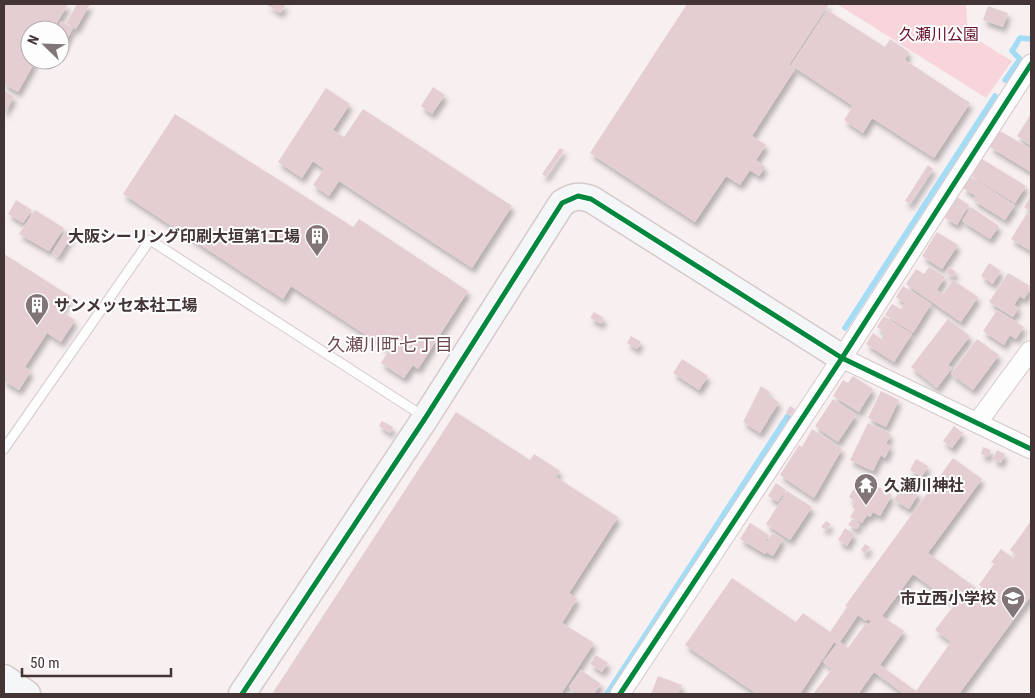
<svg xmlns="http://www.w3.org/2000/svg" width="1035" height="698" viewBox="0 0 1035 698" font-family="'Roboto Condensed','Noto Sans JP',sans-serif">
  <defs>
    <filter id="shadow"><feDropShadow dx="3" dy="5.5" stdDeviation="2.5" flood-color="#0004"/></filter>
  </defs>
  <rect width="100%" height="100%" fill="#f8eff1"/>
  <path fill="#f7d5db" d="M837,4h129l2,30 44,27 -26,37z"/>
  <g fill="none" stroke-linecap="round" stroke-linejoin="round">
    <path stroke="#a3dcf5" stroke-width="5.5" d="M1005,80l15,-21 -8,-8 8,-13 11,1
      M845,328l150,-232
      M607,694l180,-277"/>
  </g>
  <path fill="#e5ced2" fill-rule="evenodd" filter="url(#shadow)" d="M4,4h64l-15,26h-23v30h6l-18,32 -14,-8z
    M77,4h13l-14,25 -10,-6z
    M266,4h20l-6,9z
    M687,4h142l-40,61 6,4 -43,67 14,9 -10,15 9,7 -6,9 -9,-6 -10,15 -14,-9 -31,46 -105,-69z
    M988,6l20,7 -5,14 -20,-7z
    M827,10l58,37 5,-8 19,13 -4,8 65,43 -36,55 -62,-40 -9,15 -19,-13 9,-14 -62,-41z
    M61,21l12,7 -13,24v-22h-4z
    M433,87l12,8 -13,19 -11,-8z
    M326,88l24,16 -17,26 11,7 19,-28 149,97 -40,62 -133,-87 -10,15 -16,-11 11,-16 -11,-8 -11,17 -24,-16z
    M4,90l10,7 -10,17z
    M175,114l178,113 6,-8 109,72 -50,78 -5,-4 -9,13 -23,-15 8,-13 -98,-64 -8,13 -160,-105z
    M1031,114v32l-14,-10z
    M1000,131l31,18v23l-41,-25z
    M560,148l4,2 -18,27 -4,-3z
    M982,159l44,27 -11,17 -44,-27z
    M928,165l5,4 -23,35 -5,-3z
    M971,177l44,28 -10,15 -32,-20 3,-4 -13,-8z
    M1031,196v16l-7,-5z
    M957,197l12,8 -12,20 -12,-7z
    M16,200l16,10 -9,13 -15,-9z
    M971,207l28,19 -9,13 -28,-18z
    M35,210l29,18 -15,23 -30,-17z
    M1027,213l4,3v35l-20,-12z
    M66,231l6,4 -14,22 -6,-4z
    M937,232l21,13 -16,24 -20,-13z
    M4,254l66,42 -9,15 14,9 -14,22 -14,-9 -22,34 6,4 -12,19 -15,-9z
    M989,263l12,8 -8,13 -12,-8z
    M929,267l16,10 -8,13 6,4 10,-14 25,17 -17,25 -55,-38 10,-15 8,5z
    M949,267l7,5 -3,5 -8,-5z
    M1008,273l22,13 -2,2 2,2 -6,9 -4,-3 -6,9 5,3 -6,9 -24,-15z
    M903,286l28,18 -18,29 -28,-18 7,-11 9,5 4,-6 -9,-6z
    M997,310l27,17 -8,12 -6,-4 -6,10 -21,-14z
    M594,312l10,6 -3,6 -11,-6z
    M884,316l28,18 -18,28 -28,-18 7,-11 8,6 4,-6 -8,-6z
    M948,319l22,17 -22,29 4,3 -15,20 -26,-21z
    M631,336l10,6 -4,7 -10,-6z
    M977,339l22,16 -26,35 -22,-16z
    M682,359l26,17 -9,14 -26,-17z
    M853,376l20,13 -14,23 -26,-16 10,-16 5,3z
    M761,386l9,6 -2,3 11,7 -19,31 -17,-11z
    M881,391l18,9 -13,27 -18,-9z
    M833,399l23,16 -18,27 -23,-16z
    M790,406l5,3 -5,7 -4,-3z
    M456,412l74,48 4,-6 26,17 -4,6 62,40 -49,76 8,6 -15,24 32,20 -33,51h-289z
    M382,421l11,6 -3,6 -11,-7z
    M868,423l23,11 -5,10 5,2 -6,12 -4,-3 -8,16 -23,-11z
    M954,426l9,7 -11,15 -9,-7z
    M812,429l30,20 -28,49 -34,-23 19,-30 3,2z
    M983,447l8,3 -3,7 -7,-3z
    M997,450l8,4 -4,9 -8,-4z
    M953,458l29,21 -54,74 58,42 2,-3 -9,-7 15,-21 -3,-2 10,-13 12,9 5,-6 -3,2 -5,-4 21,-29v75l-72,98h-55l-30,-22 -16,22h-45l19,-25 -9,-7 14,-18 -3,-2 -34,52h-43l-72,-49 47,-67 64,44 7,-9 27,19 17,-25 -2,-1zM913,574l42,30 -20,26 16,12 -35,49 -36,-26 24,-34 -22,-15zM858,615l8,6 2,-2 3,2 -2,4 -3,-2 -18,25 -8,-6z
    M916,459l12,7 -6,11 -12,-7z
    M861,477l31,18 -12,21 -7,-4 -3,5 -3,-2 -5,8 -12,-6 5,-8 -3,-2 3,-6 -6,-4z
    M776,483l10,7 -8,12 -10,-6z
    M903,484l16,9 -10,16 -15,-9z
    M787,491l25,16 -22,33 -24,-16z
    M852,519l8,5 -3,5 -9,-4z
    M826,521l5,3 -5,6 -5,-3z
    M750,523l19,12 -4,6 2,1 5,-9 11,6 -10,17 -7,-4 -1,2 -25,-15z
    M845,528l9,6 -7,12 -9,-6z
    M865,544l5,3 -5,7 -4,-4z
    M596,655l12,8 -6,9 -12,-8z
    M581,670l20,14 -7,10h-15l-10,-7z
    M658,676l24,9 -4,9h-27z"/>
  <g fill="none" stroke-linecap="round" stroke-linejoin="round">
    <g stroke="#d5c9cb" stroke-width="11">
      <path id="lane" d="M4,449l146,-209 273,176"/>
    </g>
    <g stroke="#d5c9cb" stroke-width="21">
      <path id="street" d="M842,358l189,91
        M977,423l53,-72
        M620,694l222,-336 189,-294"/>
    </g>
    <g stroke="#d5c9cb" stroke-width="29">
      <path id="secondary" d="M4,678l23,16
        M242,694l184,-277 136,-214c11,-7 17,-8 29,-4l251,159"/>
    </g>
    <use href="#lane" stroke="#fefdfd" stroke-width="9"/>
    <use href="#street" stroke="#fefdfd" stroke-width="19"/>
    <use href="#secondary" stroke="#f5f6f7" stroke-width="26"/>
    <g stroke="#fdfdfd" stroke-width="8">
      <path id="cycleway" d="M242,694l184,-277 136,-214 16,-7 13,3 251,159 189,91
        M620,694l222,-336 189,-294"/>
    </g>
    <use href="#cycleway" stroke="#00873e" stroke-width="5"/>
  </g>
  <defs>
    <g id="building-pin" transform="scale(1.25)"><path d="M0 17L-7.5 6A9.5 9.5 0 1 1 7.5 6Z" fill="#827577" stroke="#fdfdfd"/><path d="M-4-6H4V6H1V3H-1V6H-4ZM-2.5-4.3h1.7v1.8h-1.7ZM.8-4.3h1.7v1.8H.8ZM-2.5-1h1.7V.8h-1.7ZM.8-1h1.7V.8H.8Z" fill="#fff"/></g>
    <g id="temple-pin" transform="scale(1.25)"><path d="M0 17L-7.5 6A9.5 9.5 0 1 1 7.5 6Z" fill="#827577" stroke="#fdfdfd"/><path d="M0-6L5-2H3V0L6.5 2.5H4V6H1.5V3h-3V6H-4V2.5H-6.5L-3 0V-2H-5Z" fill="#fff"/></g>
    <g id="school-pin" transform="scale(1.25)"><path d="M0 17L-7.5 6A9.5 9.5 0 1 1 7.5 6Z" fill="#827577" stroke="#fdfdfd"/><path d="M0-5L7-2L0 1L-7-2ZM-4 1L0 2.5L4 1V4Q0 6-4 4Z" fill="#fff"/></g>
  </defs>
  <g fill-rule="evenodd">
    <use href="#building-pin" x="317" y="236"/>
    <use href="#building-pin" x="37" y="305"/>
    <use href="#temple-pin" x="866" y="485"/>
    <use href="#school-pin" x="1013" y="598"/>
  </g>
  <g text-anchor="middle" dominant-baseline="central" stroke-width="4" stroke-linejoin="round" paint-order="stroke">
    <g font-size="16" fill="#68122e" stroke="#fdfdfd">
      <text x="939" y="34">久瀬川公園</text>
    </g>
    <g font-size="16" font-weight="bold" fill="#433436" stroke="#fdfdfd" text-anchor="end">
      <text x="300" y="236">大阪シーリング印刷大垣第1工場</text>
      <text x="54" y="305" text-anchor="start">サンメッセ本社工場</text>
      <text x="884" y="485" text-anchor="start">久瀬川神社</text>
      <text x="996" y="598">市立西小学校</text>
    </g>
    <g font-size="18" fill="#6c4a50" stroke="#fdfdfd">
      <text x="390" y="344">久瀬川町七丁目</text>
    </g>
  </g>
  <rect width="1035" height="698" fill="none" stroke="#433436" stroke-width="10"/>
  <g transform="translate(45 45) rotate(293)"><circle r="24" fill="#fdfdfd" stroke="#b3adad"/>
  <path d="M0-4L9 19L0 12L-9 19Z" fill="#827577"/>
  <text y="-8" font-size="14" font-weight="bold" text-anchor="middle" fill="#433436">N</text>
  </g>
  <path d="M22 668v8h149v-8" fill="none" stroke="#433436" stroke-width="2.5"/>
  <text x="30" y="668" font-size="15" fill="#433436" stroke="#fdfdfd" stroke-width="4" paint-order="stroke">50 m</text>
</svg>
